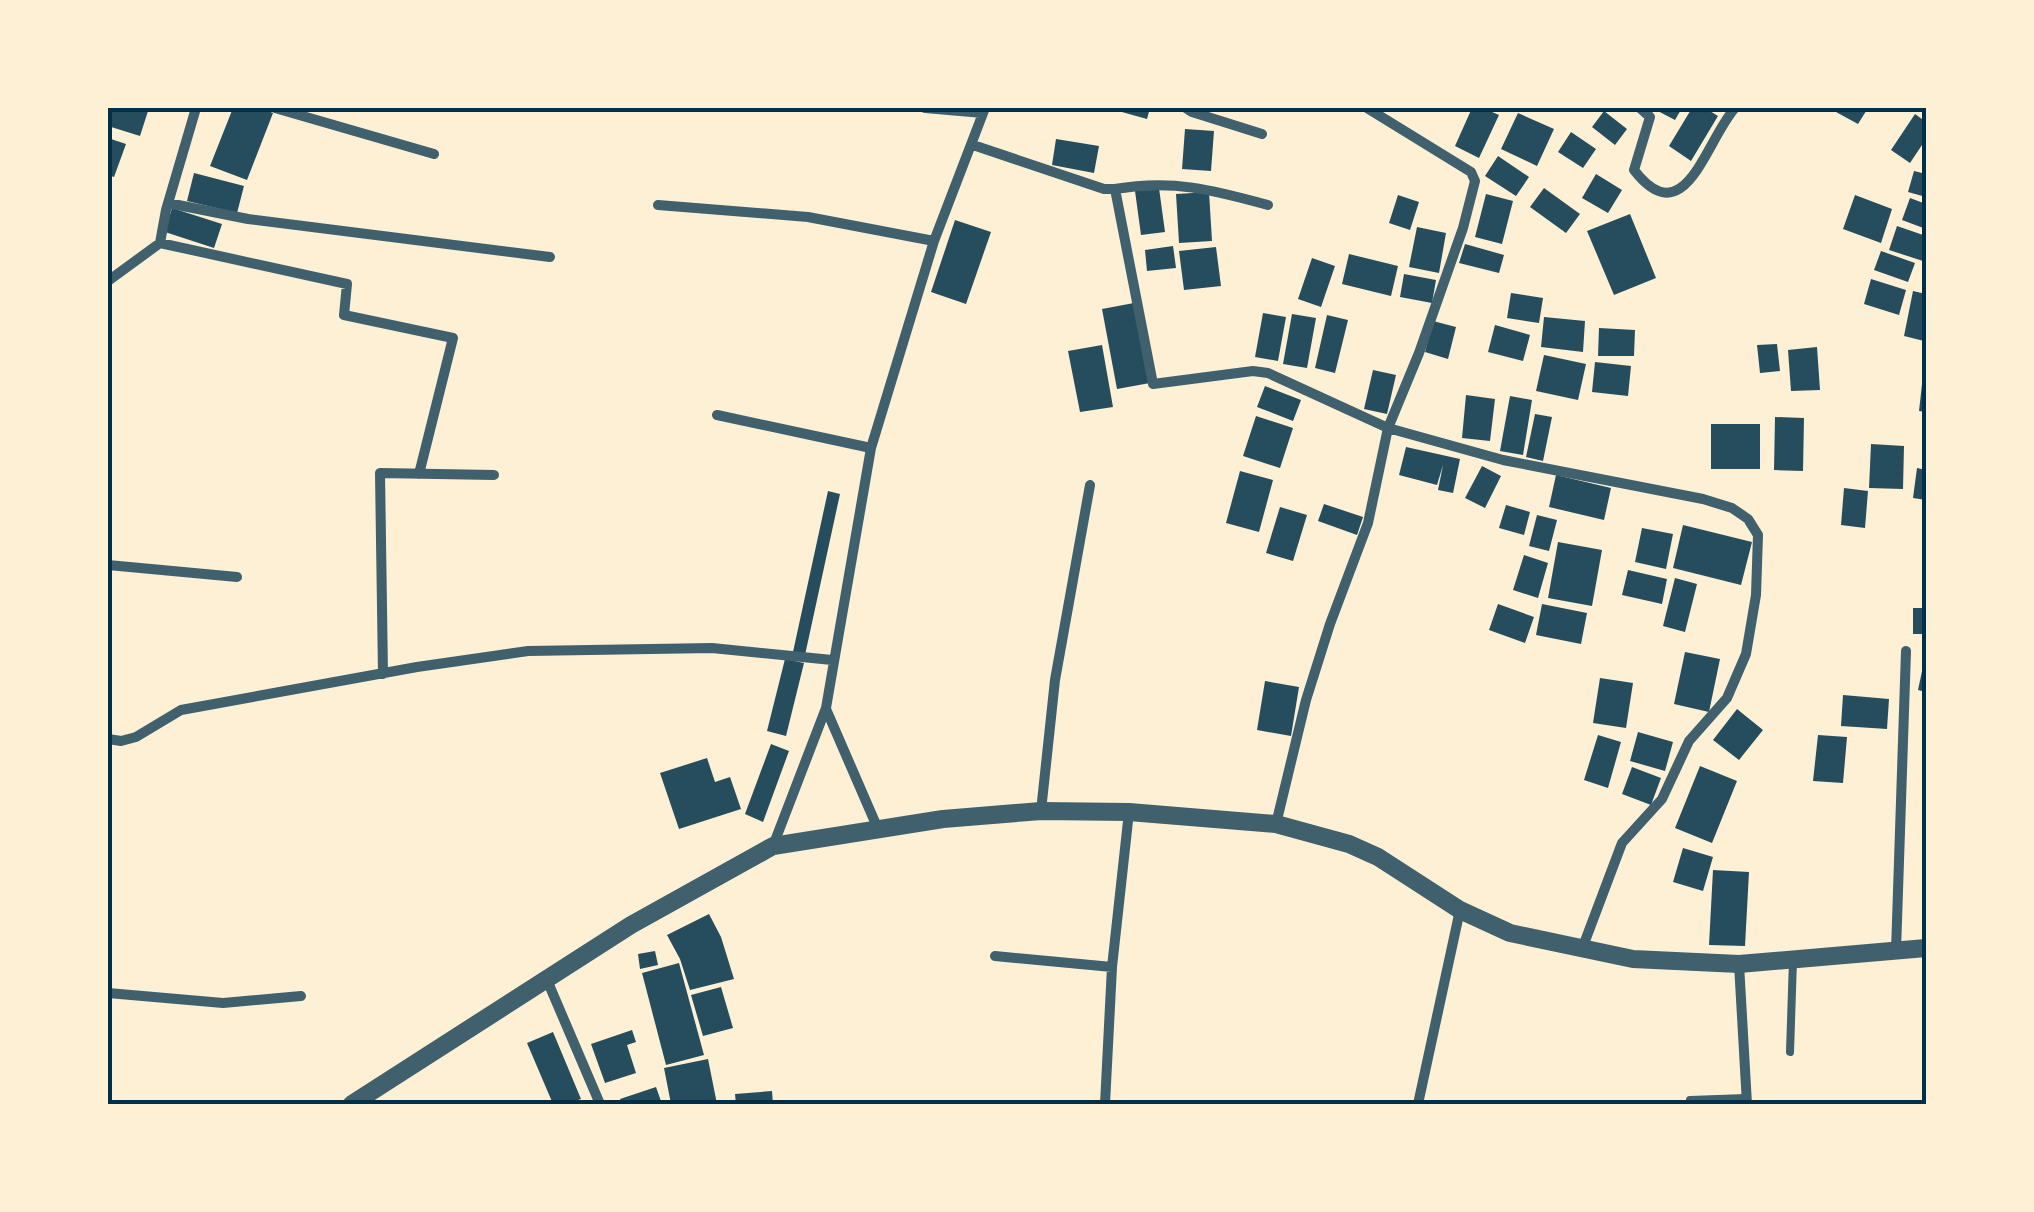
<svg xmlns="http://www.w3.org/2000/svg" width="2034" height="1212" viewBox="0 0 2034 1212" font-family="Rubik,sans-serif">
  <rect width="100%" height="100%" fill="#fdf0d5"/>
  <path fill="#264d5e" d="M108,108h41l-9,28 -32,-10z
    M233,108h27l13,5 -26,67 -37,-14z
    M1472,108h11l16,7 -20,43 -24,-12z
    M1652,108h30l-7,12z
    M1692,108h13l13,8 -27,45 -22,-15z
    M1838,108h30l-10,16 -22,-12z
    M1111,109v-1h39l-3,11z
    M1604,111l23,18 -12,16 -23,-18z
    M1518,113l36,16 -17,37 -36,-17z
    M1915,114l11,8v17l-16,24 -19,-13z
    M1185,129l29,2 -3,40 -29,-2z
    M1571,132l25,17 -13,19 -25,-16z
    M108,138l18,6 -12,33 -6,-2z
    M1056,139l43,7 -5,27 -42,-8z
    M1498,156l31,21 -13,19 -31,-20z
    M1914,171l12,3v23l-18,-5z
    M194,173l50,13 -7,27 -50,-12z
    M1596,174l26,16 -14,23 -26,-15z
    M1159,188l6,44 -24,3 -6,-44z
    M1544,188l36,26 -14,19 -36,-26z
    M1209,192l3,49 -33,2 -3,-49z
    M1486,194l27,7 -11,43 -27,-7z
    M1398,195l21,7 -9,28 -21,-7z
    M1855,195l37,14 -11,34 -38,-14z
    M1910,198l16,6v25l-24,-9z
    M172,208l50,16 -8,24 -49,-16z
    M1630,214l26,64 -42,17 -27,-64z
    M955,220l36,12 -25,72 -35,-12z
    M1897,226l29,10v26l-37,-12z
    M1417,227l29,6 -7,40 -30,-6z
    M1465,244l39,11 -5,18 -40,-10z
    M1173,246l3,22 -29,3 -2,-21z
    M1216,247l5,39 -37,4 -5,-39z
    M1881,251l34,12 -7,19 -34,-12z
    M1349,254l49,12 -7,30 -49,-12z
    M1312,258l23,8 -14,41 -23,-8z
    M1404,274l32,6 -4,23 -32,-6z
    M1871,279l35,11 -7,25 -35,-11z
    M1913,291l13,3 -2,47 -20,-5z
    M1511,293l32,5 -4,25 -32,-5z
    M1134,303l16,80 -33,6 -15,-80z
    M1263,313l23,4 -8,44 -23,-4z
    M1292,314l24,4 -9,50 -24,-4z
    M1327,315l21,5 -13,53 -20,-5z
    M1544,317l41,4 -2,31 -42,-5z
    M1433,321l23,6 -8,32 -23,-7z
    M1495,325l35,10 -7,26 -35,-9z
    M1599,328l36,2 -1,26h-36z
    M1777,344l3,27 -20,2 -3,-28z
    M1102,345l11,62 -33,5 -12,-61z
    M1817,347l3,43 -29,1 -3,-41z
    M1544,355l42,9 -8,36 -42,-9z
    M1595,362l36,4 -3,30 -36,-4z
    M1373,370l23,5 -9,39 -23,-5z
    M1922,384l4,1v27l-7,-1z
    M1265,386l36,14 -8,21 -36,-14z
    M1466,395l29,4 -5,42 -28,-3z
    M1510,396l22,4 -9,55 -23,-4z
    M1535,414l17,3 -9,44 -17,-4z
    M1256,416l37,12 -13,40 -37,-12z
    M1775,417l29,1 -1,53 -29,-1z
    M1711,424h49v45h-49z
    M1871,444l33,2 -1,43 -34,-1z
    M1406,447l54,12 -7,34 -15,-3 5,-25 -6,20 -38,-10z
    M1482,466l19,10 -16,32 -20,-10z
    M1917,468l9,2v30l-13,-2z
    M1240,471l33,9 -14,52 -33,-9z
    M1556,475l55,13 -7,32 -55,-13z
    M1844,488l24,3 -3,37 -24,-3z
    M828,491l12,3 -35,161 -12,-3z
    M1324,504l39,13 -6,18 -39,-14z
    M1506,505l24,7 -6,23 -25,-7z
    M1280,507l27,8 -14,46 -27,-8z
    M1537,515l20,5 -8,31 -20,-5z
    M1683,525l69,17 -11,43 -68,-17z
    M1642,528l31,6 -7,35 -31,-7z
    M1558,542l44,8 -10,56 -44,-8z
    M1524,555l24,8 -10,35 -25,-8z
    M1628,570l39,9 -5,25 -40,-9z
    M1675,578l22,6 -12,48 -22,-6z
    M1498,604l36,13 -9,26 -36,-13z
    M1542,604l45,9 -6,31 -45,-9z
    M1913,608h13v26h-13z
    M1685,652l35,7 -11,53 -35,-8z
    M1925,657l1,1v34l-8,-2z
    M785,659l19,4 -18,73 -19,-5z
    M1600,678l33,5 -7,45 -33,-5z
    M1265,681l34,6 -8,49 -34,-6z
    M1843,695l46,4 -2,30 -46,-3z
    M1737,709l26,21 -24,30 -26,-20z
    M1638,732l35,10 -8,29 -35,-10z
    M1598,735l23,7 -13,46 -24,-8z
    M1818,735l29,2 -4,46 -30,-2z
    M771,744l18,7 -26,71 -18,-8z
    M707,758l8,24 15,-5 11,32 -62,20 -19,-56z
    M1700,766l37,15 -25,62 -37,-15z
    M1632,767l29,11 -10,27 -29,-11z
    M1683,848l30,9 -10,34 -30,-9z
    M1713,870l36,2 -4,74 -36,-1z
    M709,914l12,23 13,42 -44,11 -10,-31 -13,-24z
    M655,951l3,14 -18,4 -2,-15z
    M679,963l25,92 -38,10 -24,-92z
    M721,987l12,41 -30,8 -12,-41z
    M632,1030l4,12 -9,3 9,28 -31,10 -14,-39z
    M553,1032l28,67 -15,5h-13l-26,-61z
    M708,1059l9,45h-46l-7,-36z
    M656,1087l6,17h-40l-2,-5z
    M772,1091l1,13h-37l-1,-10z"/>
  <g fill="none" stroke-linecap="round" stroke-linejoin="round">
    <path stroke="#3f606c" stroke-width="8" d="M1790,1052l3,-92
      M1690,1100l56,-2"/>
    <path stroke="#3f606c" stroke-width="10" d="M275,108l159,46
      M925,108l58,5
      M1186,108l6,4 70,22
      M1640,108l10,9 -16,53c51,66 72,-30 101,-62
      M973,145l131,44h11l38,195 100,-13 15,2 120,55 115,32 200,39 29,9 16,11 10,16 -2,60 -10,59 -19,44 -38,43 -27,58 -40,44 -40,106
      M1115,189c57,-10 98,1 153,16
      M168,203l80,16 302,38
      M658,205l150,12 126,24
      M160,243l6,-33 30,-102
      M108,281l52,-38 187,41 -3,31 109,23 -34,136
      M717,415l154,33
      M108,565l129,12
      M383,674l-3,-201 114,2
      M826,709l52,120
      M108,739l13,2 15,-4 45,-27 236,-43 111,-16 184,-3 120,12
      M1041,811l14,-131 35,-195
      M1276,824l30,-124 24,-76 38,-101 20,-95 31,-75 44,-125 12,-47 -4,-9 -104,-64
      M773,846l53,-138 45,-260 63,-207 51,-133
      M1896,951l10,-300
      M995,956l117,11
      M1739,964l8,140
      M547,980l53,124
      M108,993l115,10 78,-7
      M1105,1104l7,-137 17,-155
      M1418,1104l42,-194"/>
    <path stroke="#3f606c" stroke-width="18" d="M352,1104l279,-179 142,-79 170,-27 98,-8 88,1 147,12 73,20 29,13 82,53 50,23 123,26 106,5 187,-16"/>
  </g>
  <rect width="2034" height="1212" fill="none" stroke="#fdf0d5" stroke-width="220"/>
  <rect x="110" y="110" width="1814" height="992" fill="none" stroke="#003049" stroke-width="4"/>
</svg>
